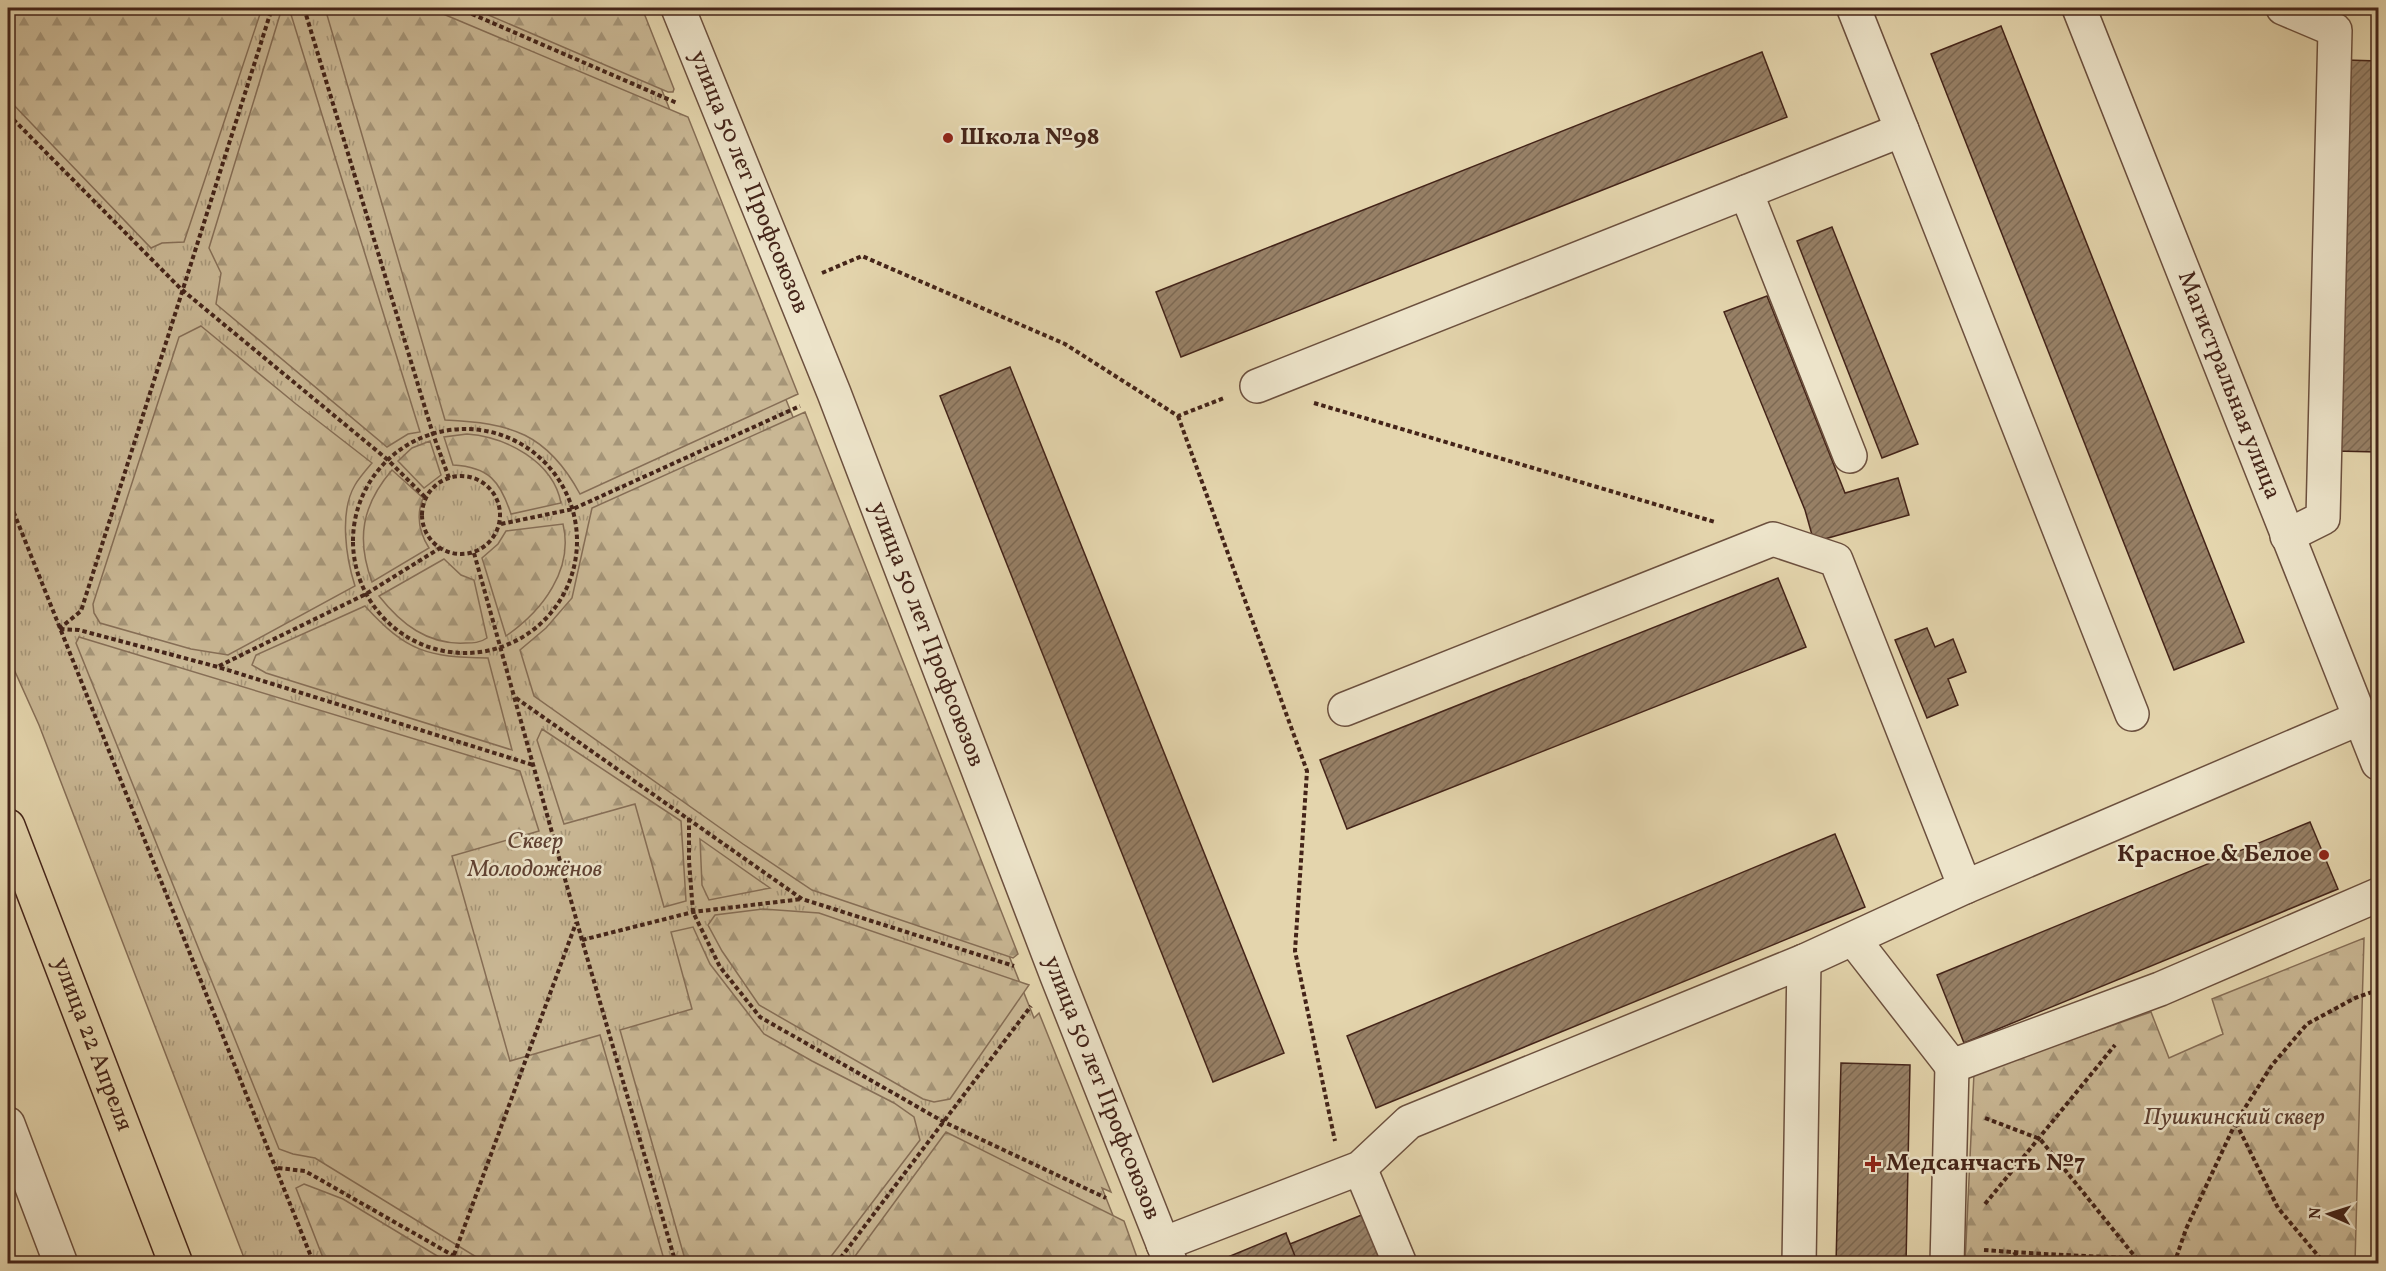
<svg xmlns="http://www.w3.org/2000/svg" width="2386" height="1271" viewBox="0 0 2386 1271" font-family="Vollkorn,serif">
  <defs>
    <pattern id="grass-tufts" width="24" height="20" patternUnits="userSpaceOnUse" patternTransform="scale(1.5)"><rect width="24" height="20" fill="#c9b794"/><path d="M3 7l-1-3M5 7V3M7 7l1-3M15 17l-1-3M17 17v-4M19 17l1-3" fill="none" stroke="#a59578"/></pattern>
    <pattern id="forest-firs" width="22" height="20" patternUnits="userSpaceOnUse" patternTransform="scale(1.5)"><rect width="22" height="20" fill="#c9b794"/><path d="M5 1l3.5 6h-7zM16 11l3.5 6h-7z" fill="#a59578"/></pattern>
    <pattern id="building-hatch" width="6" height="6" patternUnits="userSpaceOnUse" patternTransform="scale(1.5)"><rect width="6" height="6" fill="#978066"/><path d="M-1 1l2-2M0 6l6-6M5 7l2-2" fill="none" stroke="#7d6953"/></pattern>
  </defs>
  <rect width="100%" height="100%" fill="#e4d5ad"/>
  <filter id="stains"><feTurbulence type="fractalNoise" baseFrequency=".00333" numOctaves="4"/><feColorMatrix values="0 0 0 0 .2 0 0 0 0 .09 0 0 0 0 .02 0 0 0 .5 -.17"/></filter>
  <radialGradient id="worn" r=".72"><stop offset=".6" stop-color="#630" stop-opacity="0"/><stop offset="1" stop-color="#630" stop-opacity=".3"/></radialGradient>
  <path fill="url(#grass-tufts)" stroke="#866e56" stroke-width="1.5" d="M8,8h621l405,1010 5,-5 72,179 -9,-4 30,75h-886l-207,-538 -31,-69z"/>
  <path fill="url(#forest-firs)" stroke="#866e56" stroke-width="1.5" d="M8,8h254l-78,234 -22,1 -11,5 -143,-149z
    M282,8h7l131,424 -12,2 -21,13 -171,-143 5,-31 -12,-25z
    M325,8h104l259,109 110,277 -218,100c-33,-61 -69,-71 -135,-74z
    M472,8h170l32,81 -1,3h-5z
    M201,326l95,78 76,59c-6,7 -13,15 -17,22 -16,27 -9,73 0,101l-127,69 -37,-6 -91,-26 -6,-10 -1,-9 86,-267z
    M805,412l213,542 -5,4 -201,-68 -69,-46 -209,-148 -14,-46 26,-22 26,-30 20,-90z
    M467,434c39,3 86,27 94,69l-50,11c-11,-33 -22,-47 -58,-49l-9,-28z
    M430,441l11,34 -17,13 -26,-27 14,-13z
    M392,470l31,28c-7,17 -4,34 6,50l-57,34c-16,-43 -10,-77 20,-112z
    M563,524c11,46 -21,87 -57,112l-24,-78 16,-14 8,-13z
    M444,559l17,16 13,5 13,58c-7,5 -14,5 -22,5 -37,2 -64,-19 -86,-47z
    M365,606c42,46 62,51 123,52l24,92 -246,-77 -14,-8 4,-10z
    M79,637l441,134 19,60 -87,25 58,205 90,-26 65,228h-179l-171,-105 -22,-4 -14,-5 -203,-506z
    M542,729l139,92 5,80 -22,6 -29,-103 -71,20 -27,-84z
    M700,839l70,49 -61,12 -7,-15z
    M763,909l56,4 210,72 -79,114 -16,3 -11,-3 -164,-94 -37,-54 -14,-26 7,-10z
    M693,927l17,37 54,70 48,27 82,42 20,14 6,23 -94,123h-140l-66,-233 72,-21 -21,-77z
    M2364,938l-9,325 -390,1 9,-191 177,-61 18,46 54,-24 -11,-35z
    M946,1132l178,89 15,42h-289z
    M304,1184l39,15 106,64h-124l-29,-75z"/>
  <path fill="url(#building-hatch)" stroke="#442419" stroke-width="1.5" d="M2001,26l243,616 -70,28 -243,-616z
    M1762,52l25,65 -606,240 -25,-65z
    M2346,60l32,1v391l-44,-1z
    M1832,227l86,217 -36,14 -85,-217z
    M1767,296l78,197 53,-15 11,37 -95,27 -9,-32 -81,-198z
    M1010,367l274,686 -71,29 -273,-686z
    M1778,578l28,69 -459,182 -27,-69z
    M1927,628l8,19 18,-8 13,33 -18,7 10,26 -31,13 -32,-78z
    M2310,822l28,67 -374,154 -27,-68z
    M1835,834l30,73 -489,201 -29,-72z
    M1841,1063l69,2 -4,199h-70z
    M1369,1212l21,52h-92l-12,-31 4,11z
    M1286,1233l12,31h-87l17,-7z"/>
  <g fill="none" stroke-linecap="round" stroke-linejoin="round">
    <g stroke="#6c503e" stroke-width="36">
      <g id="minor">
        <path id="s1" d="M678,8l156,385 223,583 114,288"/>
        <path d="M1858,8l-4,1 48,121"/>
        <path id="s2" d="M2079,8l299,755"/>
        <path d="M2283,8l52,22 -12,488 -36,18"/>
        <path d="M1746,192l104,264"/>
        <path d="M1257,386l645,-256 230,584"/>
        <path d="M1345,709l428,-170 63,21 129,327"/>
        <path d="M1854,940l98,126 208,-77 218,-94"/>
        <path d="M8,1124l53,140"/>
        <path d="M1360,1168l40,96"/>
        <path d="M1163,1244l197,-76 49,-46 395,-161 161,-74 395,-169"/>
        <path d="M1799,1264l5,-303"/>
        <path d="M1947,1264l5,-198"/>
      </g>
    </g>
    <g stroke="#442419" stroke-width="36">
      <g id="major">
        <path id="s3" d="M8,826l168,438"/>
      </g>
    </g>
    <path stroke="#442419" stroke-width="4" stroke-dasharray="4.5 3" stroke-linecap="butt" d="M304,8l128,423 17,47
      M458,8l219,95
      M8,114l173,175 207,171 38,38
      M822,273l40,-17 203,88 113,72 46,-18
      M1314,403l401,119
      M1178,416l129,355 -12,180 40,190
      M353 541a112 112 0 1 1 224 0a112 112 0 1 1-224 0Z
      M422 515a39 39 0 1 1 78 0a39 39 0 1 1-78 0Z
      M8,498l306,766
      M501,524l72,-15 227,-103
      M474,553l108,387 94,324
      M59,629l22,-18 191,-603
      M60,629l19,1 139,37 315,98
      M219,666l147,-72 74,-46
      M516,698l286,201 212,67
      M689,818v43l4,51 27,55 40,50 184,105 162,76
      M582,940l111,-28 109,-13
      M1985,1118l55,21 101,125
      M2236,1123l42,85 47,56
      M278,1168l27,3 163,93
      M1985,1204l130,-159
      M1984,1250c93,7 187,9 280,14
      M2014,1252l8,12
      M454,1255l122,-332
      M836,1264l195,-258
      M2174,1264l12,-35 50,-107 36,-57 35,-41 48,-26 23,-8"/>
    <use href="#minor" stroke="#ede4ca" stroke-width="33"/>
    <use href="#major" stroke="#e4d5ad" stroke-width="33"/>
  </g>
  <g fill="#8f2418" stroke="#ede4ca" stroke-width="2">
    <circle cx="948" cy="138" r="6"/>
    <circle cx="2324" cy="855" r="6"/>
    <path d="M1870 1155h6v6h6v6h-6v6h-6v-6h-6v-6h6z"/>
  </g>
  <g text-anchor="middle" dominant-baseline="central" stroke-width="5" stroke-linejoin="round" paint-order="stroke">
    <g font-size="24" font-weight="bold" fill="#442419" stroke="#ede4ca" text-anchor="start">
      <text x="960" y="138">Школа №98</text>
      <text x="2312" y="855" text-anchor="end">Красное &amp; Белое</text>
      <text x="1886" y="1164">Медсанчасть №7</text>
    </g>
    <g font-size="24" fill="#442419" stroke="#ede4ca">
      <text stroke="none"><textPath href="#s1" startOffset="188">улица 50 лет Профсоюзов</textPath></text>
      <text stroke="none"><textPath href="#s2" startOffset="406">Магистральная улица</textPath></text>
      <text stroke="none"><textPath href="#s1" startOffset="674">улица 50 лет Профсоюзов</textPath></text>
      <text stroke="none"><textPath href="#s3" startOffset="234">улица 22 Апреля</textPath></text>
      <text stroke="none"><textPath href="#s1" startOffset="1160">улица 50 лет Профсоюзов</textPath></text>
    </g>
    <g font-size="24" font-style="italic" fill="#5f4132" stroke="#ede4ca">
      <text x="535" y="842">Сквер<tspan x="535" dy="28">Молодожёнов</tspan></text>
      <text x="2234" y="1118">Пушкинский сквер</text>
    </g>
  </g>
  <rect width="2386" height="1271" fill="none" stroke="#e4d5ad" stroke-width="30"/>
  <rect x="9" y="9" width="2368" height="1253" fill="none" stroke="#442419" stroke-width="3"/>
  <rect x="15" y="15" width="2356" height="1241" fill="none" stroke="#442419" stroke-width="1.5"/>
  <g transform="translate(2329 1214) rotate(273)" stroke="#ede4ca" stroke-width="4.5" paint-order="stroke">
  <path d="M0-4.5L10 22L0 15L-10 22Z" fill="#442419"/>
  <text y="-9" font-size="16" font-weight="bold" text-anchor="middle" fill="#442419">N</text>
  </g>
  <rect width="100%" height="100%" filter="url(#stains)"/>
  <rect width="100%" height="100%" fill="url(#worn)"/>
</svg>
